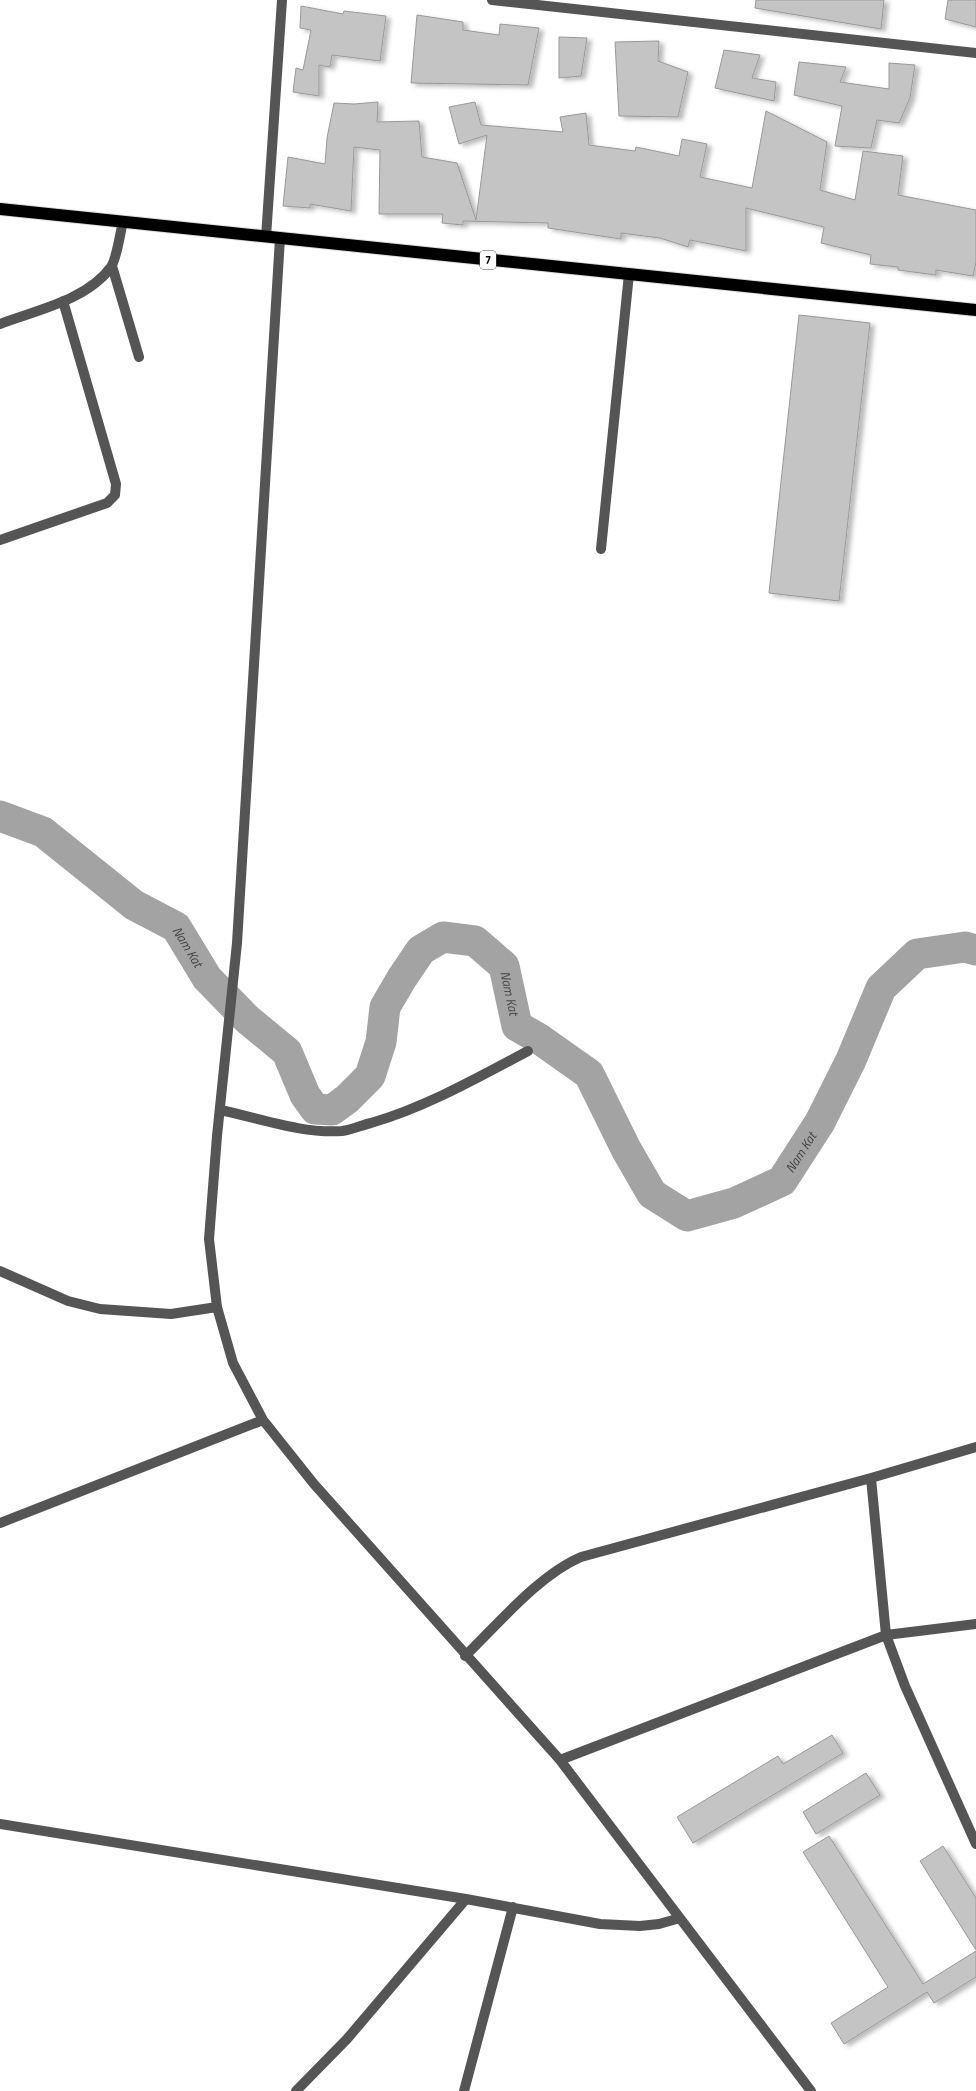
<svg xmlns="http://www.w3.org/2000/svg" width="976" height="2091" viewBox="0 0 976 2091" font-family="'Titillium Web',sans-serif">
  <defs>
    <filter id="shadow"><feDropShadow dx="4.5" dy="2.5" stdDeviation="2" flood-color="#0004"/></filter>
  </defs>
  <rect width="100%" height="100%" fill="#fff"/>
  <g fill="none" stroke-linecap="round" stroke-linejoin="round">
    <path stroke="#a3a3a3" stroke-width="31" id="s1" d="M0,816l43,16 91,73 42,22 31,51 40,41 40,33 18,43 10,14 17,1 15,-11 23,-23 11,-34 4,-35 17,-29 19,-28 22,-13 32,4 29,25 13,60 21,12 51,36 37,75 26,45 35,22 47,-13 48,-22 38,-59 31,-62 30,-72 36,-34 48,-7 11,3"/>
  </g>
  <path fill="#c4c4c4" stroke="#999" filter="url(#shadow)" d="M756,0h128l-3,29 -126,-21z
    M948,0h28v27l-31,-8z
    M301,6l42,8 1,-3 42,5 -6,45 -48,-6 -2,12 -11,-2v31l-26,-4 3,-24 7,2 8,-40 -11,-2z
    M417,15l46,7v8l36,5 1,-11 39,4 -11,57 -117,-2z
    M559,37l28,1 -6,38 -22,2z
    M659,41l-1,20 30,11 -10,45 -59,-1 -4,-74z
    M724,50l36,5 -8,23 24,4 -2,19 -59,-13z
    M799,62l47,5 -6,15 49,7v-26l26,2 -5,33 -11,25 -22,-3 -6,28 -36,-2 7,-40 -48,-11z
    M378,102l-1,20 42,-1 3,36 35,6 19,57 11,-85 -28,9 -10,-37 26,-5 6,23 82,7 -3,-15 26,-4 3,32 46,6 1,-4 43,9 3,-17 25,5 -7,33 52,11 14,-77 61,31 -7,48 35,10 8,-49 40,5 -5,39 78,15v52l-3,14 -37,-6v5l-38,-5v-3l-28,-3 1,-9 -50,-12 3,-16 -78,-19v43l-56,-11 -2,7 -28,-9 -39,-5v6l-73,-11v-5l-85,-2v4l-21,-2 1,-9h-64l1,-64 -26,-3 -3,64 -41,-7v4l-27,-2 5,-49 37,7 2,-26 7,-35 20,1z
    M799,315l71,8 -31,278 -70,-8z
    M832,1735l11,18 -150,90 -16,-26 101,-61 5,8z
    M866,1773l14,22 -64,39 -13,-22z
    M829,1836l94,148 53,-33v26l-42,26 -7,-11 -83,52 -13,-21 57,-36 -85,-135z
    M943,1846l33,52v52l-56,-89z"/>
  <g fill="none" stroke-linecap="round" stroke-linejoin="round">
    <g stroke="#dbdbdb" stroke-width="14">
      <path id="highway" d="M0,209l976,101"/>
    </g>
    <path stroke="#555" stroke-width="10" d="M492,0l484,53
      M266,237l16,-237
      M280,238l-43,705 -20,193 -8,103 8,68 16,56 30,57 51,64 246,276 251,331
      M112,266l27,91
      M0,324c37,-14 87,-24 111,-57 6,-9 9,-34 12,-45
      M0,540l107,-37 8,-8 1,-11 -53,-183
      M601,549l28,-275
      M220,1110c39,8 82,24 122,21 9,-1 20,-6 29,-8 55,-16 106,-45 157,-72
      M0,1271l68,30 32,8 71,5 46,-7
      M871,1478l15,157 19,51 71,158
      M0,1523l263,-103
      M465,1656c34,-33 74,-81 116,-99l290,-79 105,-31
      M560,1760l326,-125 90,-11
      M0,1824l466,75 134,25 40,2 19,-2 21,-6
      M296,2091l51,-52 119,-140
      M464,2091l49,-184"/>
    <use href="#highway" stroke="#000" stroke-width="12"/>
  </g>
  <g text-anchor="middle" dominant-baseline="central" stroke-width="3.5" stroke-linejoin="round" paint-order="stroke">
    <rect fill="#fff" stroke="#4c4c4c" stroke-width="1" x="480" y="251" width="16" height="18" rx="3"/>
    <g font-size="11" font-weight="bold" fill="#000">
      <text x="488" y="260">7</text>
    </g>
    <g font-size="13" font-style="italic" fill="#444" stroke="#fff">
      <text stroke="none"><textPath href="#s1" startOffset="233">Nam Kat</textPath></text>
      <text stroke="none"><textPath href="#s1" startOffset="773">Nam Kat</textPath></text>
      <text stroke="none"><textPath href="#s1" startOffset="1206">Nam Kat</textPath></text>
    </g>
  </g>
</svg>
